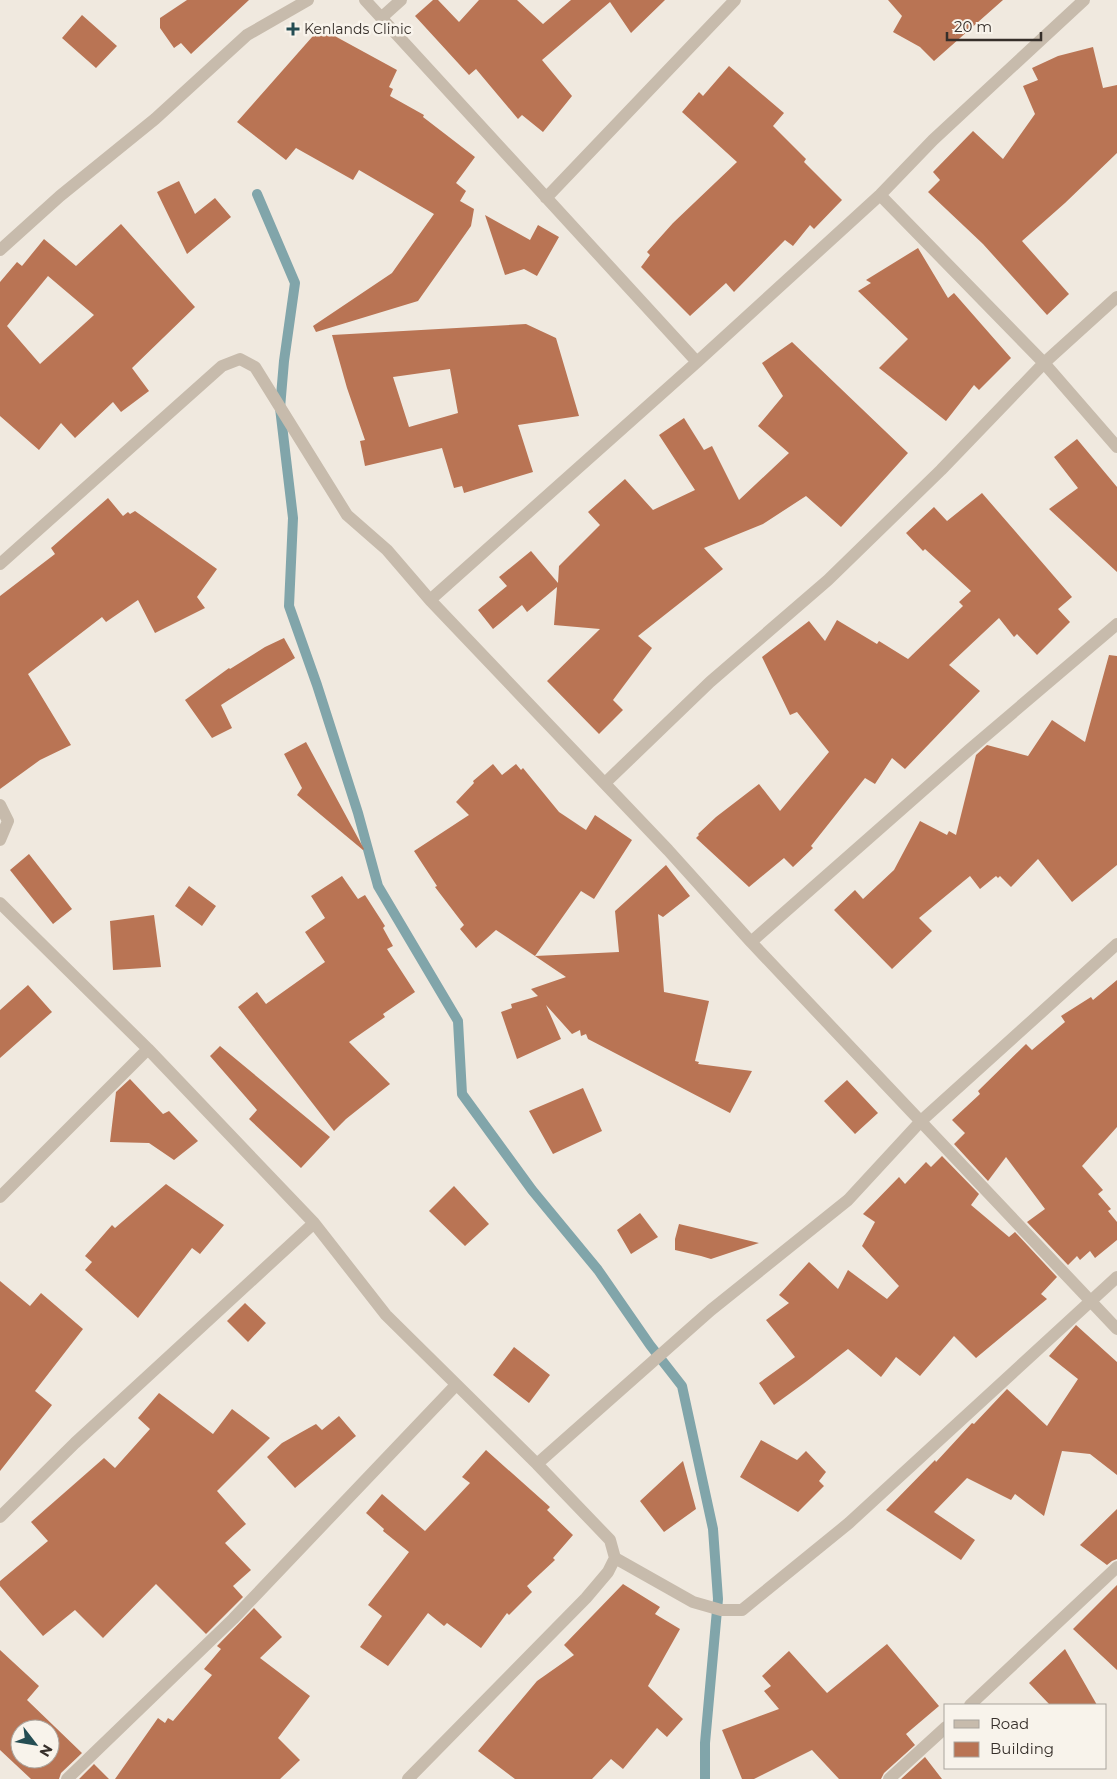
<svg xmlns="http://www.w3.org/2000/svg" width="1117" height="1779" viewBox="0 0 1117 1779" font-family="Montserrat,sans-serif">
  <rect width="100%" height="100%" fill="#f0e9df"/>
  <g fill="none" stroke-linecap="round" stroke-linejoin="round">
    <path stroke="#81a5aa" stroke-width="10" d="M257,194l38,89 -11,78 -4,47 13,110 -4,88 28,79 41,128 20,73 80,135 4,73 70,96 66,80 52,75 32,41 31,143 5,70 -13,144v36"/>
  </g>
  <path fill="#b97454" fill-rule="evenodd" d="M187,0h62l-58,54 -10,-11 -7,5 -14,-20v-10z
    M433,0h5l21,22 20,-22h38l26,24 28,-24h94l-34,33 -21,-31 -68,58 30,36 -29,36 -21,-17 -4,4 -42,-50 -7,6 -54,-59z
    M888,0h115l-69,61 -14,-14 -27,-15 9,-16z
    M82,15l35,31 -21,22 -34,-30z
    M320,28l77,42 -8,17 4,2 -3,7 34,19 -1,2 52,40 -19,26 10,8 -6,10 14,8 -3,17 -53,75 -102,31 -3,-6 79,-53 42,-59 -75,-44 -6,10 -57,-32 -10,12 -49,-38z
    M1093,47l10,41 14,-3v68l-52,50 -43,38 47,53 -22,21 -64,-71 -55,-52 12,-12 -7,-8 40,-41 30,28 32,-45 -12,-28 15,-6 -6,-12 26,-12z
    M729,66l55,47 -11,13 33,33 -2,3 38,38 -28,29 -4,-4 -17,21 -8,-6 -51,52 -8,-9 -36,33 -49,-49 9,-12 -3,-3 26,-29 64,-61 -55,-50 17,-20 4,4z
    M179,181l16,33 20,-16 16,19 -44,37 -30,-62z
    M485,215l45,25 8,-15 21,12 -22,39 -13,-7 -19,6z
    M121,224l74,83 -63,61 17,23 -28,21 -8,-10 -38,36 -14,-15 -22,27 -39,-34v-134l17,-20 5,4 22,-27 32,27zM48,276l46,39 -54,49 -33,-38z
    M918,248l30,50 6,-5 57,65 -32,32 -5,-5 -28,36 -67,-53 29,-29 -50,-48 13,-8 -5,-3z
    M526,324l30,14 23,78 -61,9 15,47 -69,21 -2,-7 -8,2 -12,-40 -77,18 -5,-25 5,-1 -18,-52 -15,-53zM450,369l8,44 -49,14 -16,-50z
    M792,342l116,111 -67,74 -35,-31 -43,28 -59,24 19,21 -85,67 14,12 -39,52 10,10 -24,24 -52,-53 53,-52 -46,-4 3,-38 -30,25 -5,-7 -29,24 -15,-19 29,-24 -8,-9 32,-26 27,32 1,-17 41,-41 -12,-13 37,-33 28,31 42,-20 -36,-55 25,-17 20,32 8,-4 27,54 50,-47 -31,-27 25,-30 -21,-33z
    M1077,439l40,48v85l-68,-63 29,-21 -24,-31z
    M982,493l90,104 -14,12 12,13 -33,33 -20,-21 -3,3 -15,-19 -50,47 31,26 -75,78 -13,-11 -17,26 -10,-6 -54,68 2,2 -20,19 -9,-9 -35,29 -53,-49 3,-3 -1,-1 18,-17 43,-33 21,27 49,-59 -32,-40 -7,3 -28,-58 47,-36 16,20 12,-21 40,24 2,-3 29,18 55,-53 -4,-4 12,-11 -46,-42 -2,2 -17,-18 28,-26 13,14z
    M108,498l15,18 5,-4 2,2 5,-3 82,58 -20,28 8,11 -50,25 -17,-33 -32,22 -4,-5 -74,57 43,71 -31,15 -40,29v-193l55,-42 -4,-6z
    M284,638l11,20 -74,47 11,23 -20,10 -27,-38 44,-32 1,1 35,-22z
    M1109,655l8,1v209l-45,37 -34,-43 -27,28 -11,-11 -2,2 -2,-2 -16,13 -10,-13 -51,42 13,13 -40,38 -58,-59 21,-20 8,9 31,-29 26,-49 27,14 2,-4 7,4 20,-80 11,-10 41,11 24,-36 33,22z
    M306,742l58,107 -1,1 -66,-55 5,-7 -18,-34z
    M493,764l9,11 14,-11 5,6 2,-2 36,44 27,18 9,-15 37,25 -38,59 -13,-8 -46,65 -39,-26 -20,18 -16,-19 4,-4 -29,-38 2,-1 -23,-35 55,-36 -13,-13 18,-19 -1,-2z
    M29,854l43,55 -19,15 -43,-54z
    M666,865l24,31 -27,21 -5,-3 6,78 45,9 -14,60 4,1 -1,2 54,7 -22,42 -142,-74 -2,-5 -5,2 -1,-6 -8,4 -26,-29 15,34 -44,20 -16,-47 11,-4 -1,-4 27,-8 -7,-7 35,-12 -31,-21 84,-4 -4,-41z
    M342,876l16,23 7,-4 20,31 -2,2 10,18 -6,3 28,43 -32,22 2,3 -36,25 41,42 -44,35 -12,12 -96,-124 19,-15 9,12 59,-42 -20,-30 20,-14 -14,-22z
    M189,886l27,20 -14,20 -27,-20z
    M154,915l7,52 -48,3 -3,-49z
    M1117,980v147l-35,39 21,24 -5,4 13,15 -3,2 9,11v18l-22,18 -5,-7 -10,9 -3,-4 -9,9 -41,-43 18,-13 -39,-52 -18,24 -34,-37 11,-11 -13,-13 28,-26 -2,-3 48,-47 6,6 33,-28 -4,-6 30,-19 2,3z
    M28,985l24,27 -52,46v-48z
    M220,1046l110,91 -29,31 -52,-49 8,-9 -47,-54z
    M130,1079l33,35 6,-3 29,30 -24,19 -25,-17 -39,-1 6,-50z
    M847,1080l31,33 -23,21 -31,-33z
    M583,1088l19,43 -49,23 -24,-43z
    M942,1156l37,38 -8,11 38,32 6,-5 42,45 -16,17 6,5 -71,59 -22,-22 -34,40 -24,-19 -15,20 -33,-28 -41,32 -33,24 -15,-22 36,-26 -29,-37 23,-17 -10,-8 30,-33 29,27 10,-19 39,29 12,-13 -37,-40 13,-24 -12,-8 36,-37 6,7 21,-22 5,5z
    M166,1184l58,41 -24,29 -8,-6 -54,70 -53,-48 7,-8 -7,-6 27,-31 3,3z
    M454,1186l35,38 -24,22 -36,-35z
    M640,1213l18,24 -27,17 -14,-24z
    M679,1224l80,19 -48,16 -10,-3 -26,-6v-11z
    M0,1281l30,25 11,-13 42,36 -48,62 17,14 -52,66z
    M245,1303l21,20 -18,19 -21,-21z
    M1076,1325l41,37v113l-27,-21 -28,-3 -18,65 -29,-22 -4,6 -44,-22 -33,34 41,28 -14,20 -75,-50 49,-50 1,2 36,-39 2,1 33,-35 40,37 31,-47 -29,-23z
    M514,1347l36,28 -21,28 -36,-28z
    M159,1393l54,41 19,-25 38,29 -53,53 29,33 -21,19 26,27 -18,16 10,11 -37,37 -50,-50 -53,54 -28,-28 -32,26 -43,-50v-5l48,-40 -17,-19 73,-64 11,10 35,-39 -12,-11z
    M339,1416l17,20 -61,52 -28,-31 15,-14 34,-19 6,6z
    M761,1440l36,20 9,-9 20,21 -7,9 5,5 -26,26 -58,-35z
    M486,1450l64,57 -3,3 26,25 -20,23 2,2 -28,26 5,6 -23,23 -2,-2 -26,35 -34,-25 -3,3 -16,-13 -40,53 -28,-19 22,-31 -14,-11 41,-53 -26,-21 1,-2 -18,-16 16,-19 43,37 45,-48 -8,-6z
    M683,1461l13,48 -32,23 -24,-31z
    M1117,1509v50l-5,2 -5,4 -27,-20z
    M623,1584l37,23 -5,7 25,15 -32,57 35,33 -16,18 -10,-9 -34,41 -12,-10 -19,20h-77l-37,-28 59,-70 37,-26 -10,-10z
    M1117,1585v85l-44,-41z
    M254,1608l28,29 -22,21 50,38 -32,42 22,22 -20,19h-165l43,-61 7,5 3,-5 5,3 39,-46 -8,-6 17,-20 -4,-3z
    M887,1644l52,62 -33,28 9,11 -31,28 -3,6h-42l-27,-29 -58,29h-12l-20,-49 57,-21 -15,-18 7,-5 -9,-10 27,-25 38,42z
    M1065,1649l32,56h-47l-21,-22z
    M0,1650l39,36 -12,14 55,53 -21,20 -2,6h-28l-31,-29zM20,1729h30v30h-30z
    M925,1757l17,22h-41z
    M94,1764l15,15h-30z"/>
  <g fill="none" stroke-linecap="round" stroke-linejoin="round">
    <path stroke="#c7bbac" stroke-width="12" d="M365,0l332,362
      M381,18l20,-18
      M880,195l164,168 73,84
      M546,198l189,-198
      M0,250l60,-54 95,-77 92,-84 61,-35
      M0,564l222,-198 18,-7 15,8 92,148 40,35 43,50 238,250 83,92 366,387
      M430,600l267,-238 183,-167 53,-55 151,-140
      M605,783l105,-101 118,-102 113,-110 103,-107 73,-66
      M0,805l8,16 -8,19
      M0,903l148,146 166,174 72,92 151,149 73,76 5,18 -7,14 -22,26 -178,181
      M751,942l218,-192 148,-126
      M0,1197l148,-148
      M537,1464l174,-154 137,-110 73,-79 196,-177
      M0,1517l75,-74 239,-220
      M615,1558l78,44 28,8h21l107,-87 268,-246
      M970,1705l147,-138
      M67,1779l166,-160 223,-234
      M889,1779l57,-52"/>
  </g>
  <path fill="#244d53" stroke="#f8f3eb" stroke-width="2" d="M290.5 21.5h5v5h5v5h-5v5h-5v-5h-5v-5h5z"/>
  <g text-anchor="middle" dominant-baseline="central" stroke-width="5" stroke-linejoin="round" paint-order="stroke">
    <g font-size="14" fill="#362f2a" stroke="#f8f3eb" text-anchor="start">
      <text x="304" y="29">Kenlands Clinic</text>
    </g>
  </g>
  <rect x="944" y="1704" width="162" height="65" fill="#f8f3eb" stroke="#aaa59e"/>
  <rect x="954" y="1720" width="25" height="8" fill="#c7bbac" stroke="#aaa59e"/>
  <text x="990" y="1729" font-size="15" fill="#362f2a">Road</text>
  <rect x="954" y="1742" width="25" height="15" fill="#b97454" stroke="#aaa59e"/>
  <text x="990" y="1754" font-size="15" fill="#362f2a">Building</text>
  <g transform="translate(35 1744) rotate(121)"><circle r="24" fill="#f8f3eb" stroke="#aaa59e"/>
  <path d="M0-4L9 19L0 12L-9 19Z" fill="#244d53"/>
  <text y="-8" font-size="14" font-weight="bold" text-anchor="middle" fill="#362f2a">N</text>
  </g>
  <path d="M947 32v8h94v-8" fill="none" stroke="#362f2a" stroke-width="2.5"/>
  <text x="954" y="32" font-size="15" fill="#362f2a" stroke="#f8f3eb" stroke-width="4" paint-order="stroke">20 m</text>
</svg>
